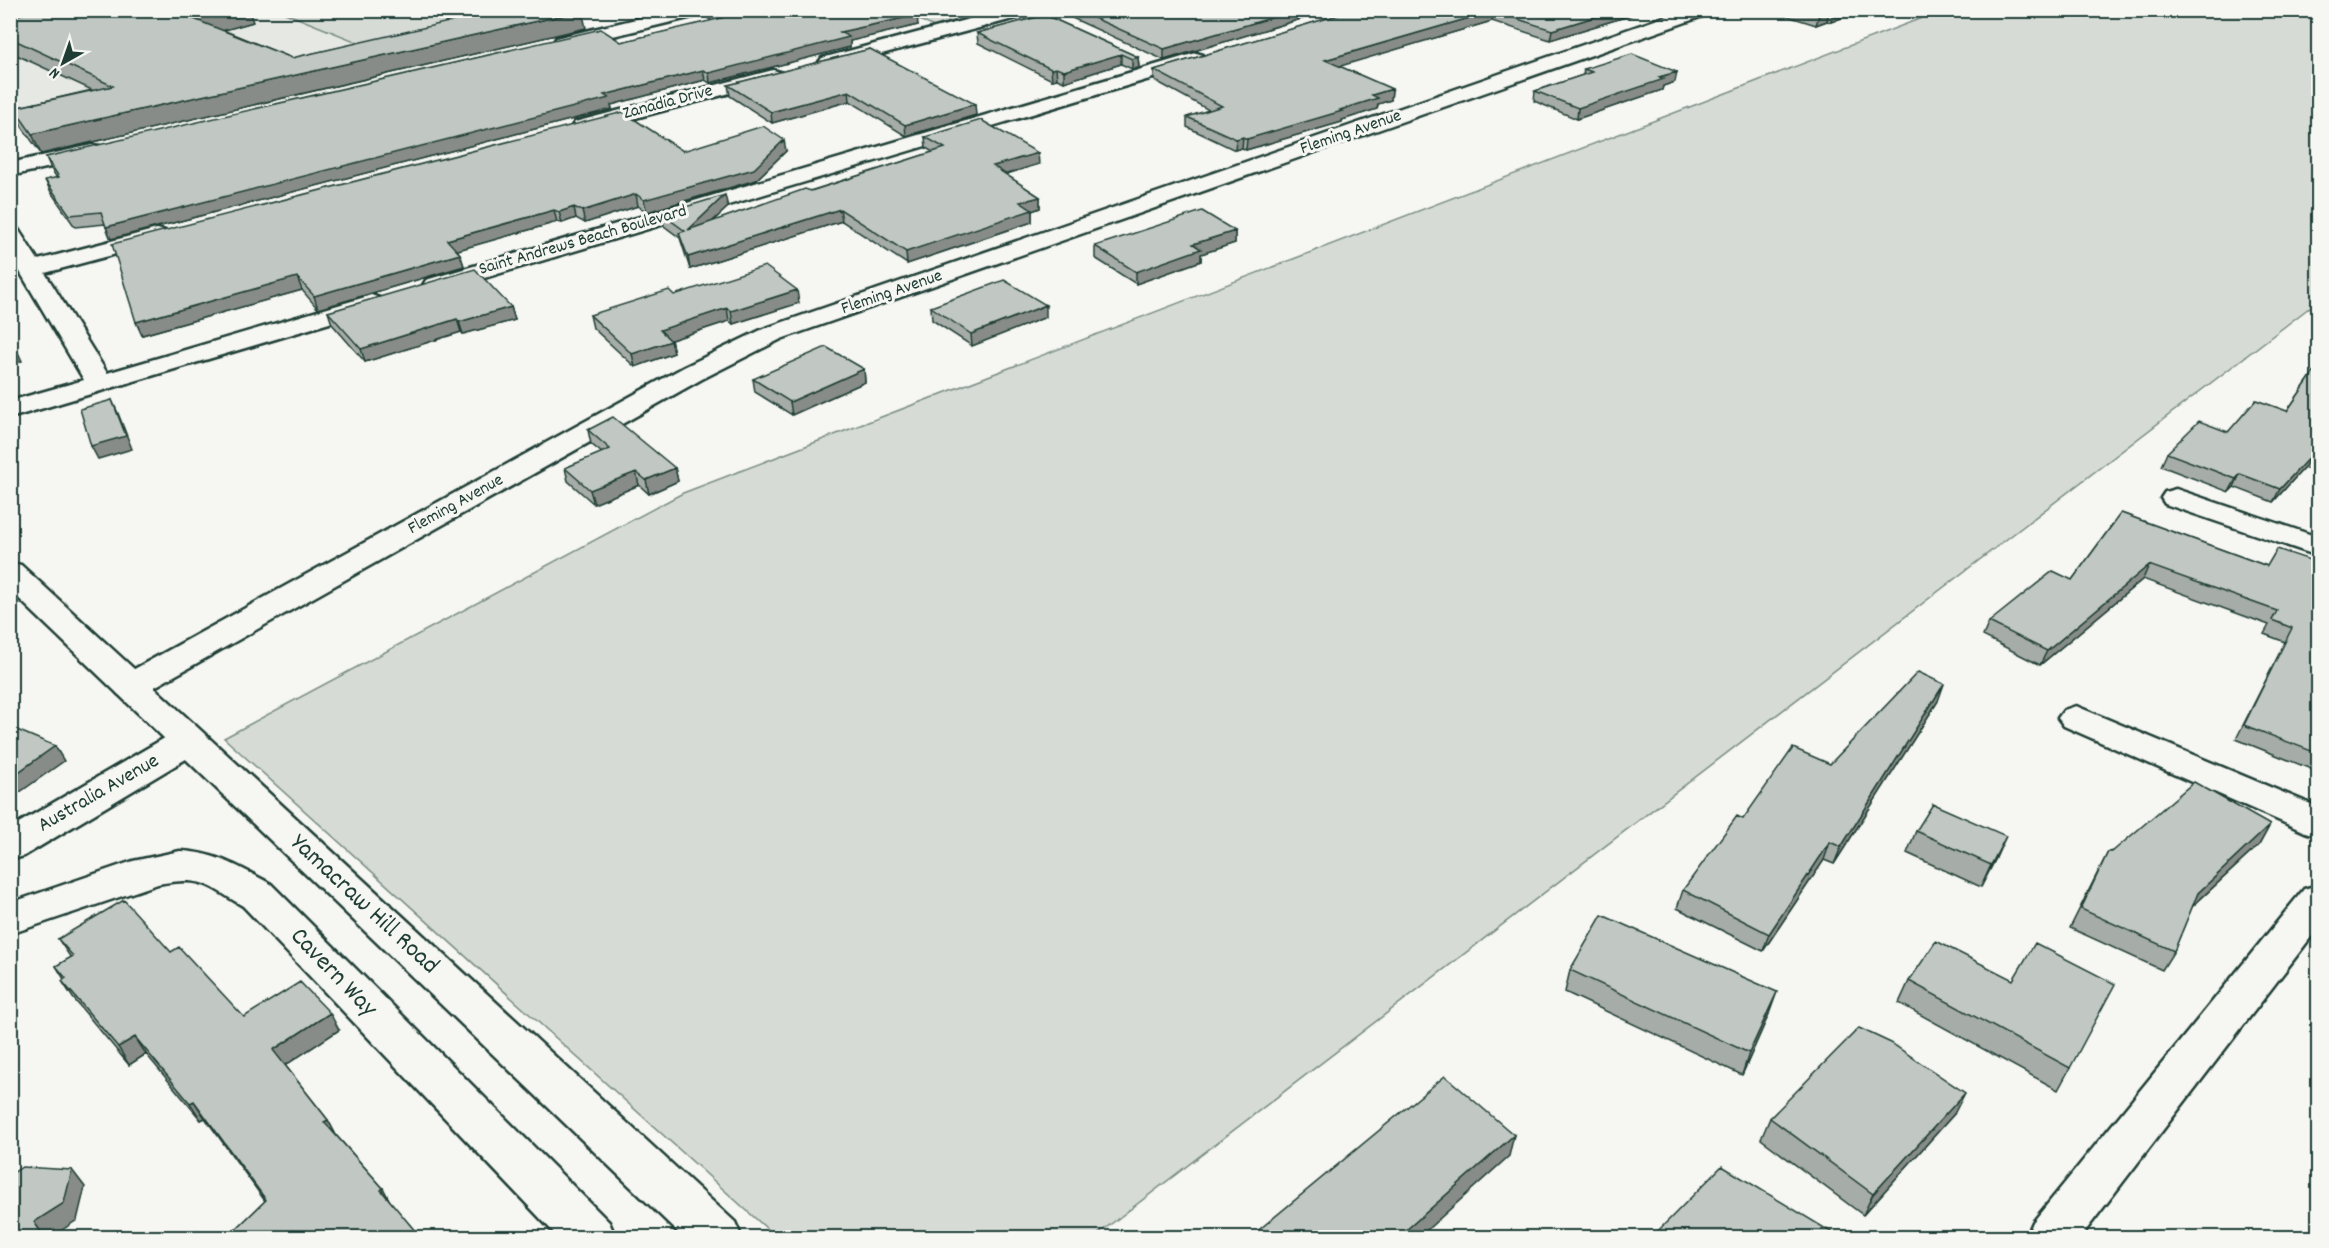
<svg xmlns="http://www.w3.org/2000/svg" width="2329" height="1248" viewBox="0 0 2329 1248" font-family="Dekko,sans-serif">
  <rect width="100%" height="100%" fill="#f6f6f2"/>
  <filter id="ink" filterUnits="userSpaceOnUse"><feTurbulence type="fractalNoise" baseFrequency=".0167" numOctaves="2"/><feDisplacementMap in="SourceGraphic" scale="12" xChannelSelector="R" yChannelSelector="G"/><feConvolveMatrix kernelMatrix="1 2 1 2 8 2 1 2 1" color-interpolation-filters="sRGB"/></filter>
  <g filter="url(#ink)">
    <path fill="#e6e8e4" d="M10,11h270l87,35 -356,78z"/>
    <path fill="#d6dbd6" stroke="#7a8c85" stroke-width="1.5" d="M280,11h246l-159,35z
      M901,11h102l-67,17z
      M1940,11h378v290l-1224,936h-318l-552,-499 459,-245z"/>
    <g fill="none" stroke-linecap="round" stroke-linejoin="round">
      <g stroke="#1f3d34" stroke-width="5">
        <path id="street" d="M674,10h34l-3,4 -142,34 -7,-2 -2,-4 2,-4z
          M1003,10h32l-3,4 -203,54 -7,-2 -3,-4 3,-4z
          M1684,10h28l-3,4 -928,325 -79,40 -560,315 -12,3 -12,-3 -5,-8 5,-8 566,-311 79,-38z
          M1196,53l7,2 2,4 -2,4 -759,227 -9,2 -9,-2 -3,-5 3,-5z
          M773,70l7,2 3,4 -3,4 -198,52 -7,-2 -3,-4 3,-4z
          M92,145l8,1 3,5 -3,5 -90,20v-13z
          M10,227l8,2 20,31 119,-31 8,2 4,5 -4,5 -120,32 62,100 255,-75 9,-3 9,3 4,5 -4,5 -370,110v-17l74,-21 -74,-125z
          M2176,489l142,48v19l-153,-52 -4,-6 4,-6z
          M2076,706l242,101v29l-13,-4 -241,-106 -6,-8 6,-8z
          M188,729l13,3 5,9 -5,9 -177,106 -14,4v-32l165,-96z
          M180,851c35,1 61,17 91,33l338,338 7,16h-57l-316,-332c-37,-22 -40,-30 -85,-22l-148,50v-31l123,-42z
          M2318,885v43l-238,310h-54l7,-16 271,-333z"/>
      </g>
      <g stroke="#1f3d34" stroke-width="5">
        <path id="secondary" d="M10,563l11,2 714,657 7,16h-58l-674,-648z"/>
      </g>
      <use href="#street" fill="#f6f6f2" fill-rule="evenodd"/>
      <use href="#secondary" fill="#f6f6f2" fill-rule="evenodd"/>
    </g>
    <path fill="#a6aca8" stroke="#1f3d34" stroke-width="1.5" d="M702,10h205l11,15 -68,16v6l-140,36 -5,-3 -94,25 1,4 -501,130 -6,-15 -30,3 -24,-35 -6,-12 12,-2 -6,-9 -5,-12 575,-115 91,-21 -9,-6z
      M1072,10h259l-167,50 -92,-42z
      M1355,10h293l-98,30 -58,-19 -153,45 53,23 -1,11 -13,4 -1,5 -35,11v2l-96,28 -4,-2 -7,2 -48,-23v-10l22,-7 -55,-30v-10z
      M1768,10h94l-31,12 -4,-1 -11,4z
      M1045,15l93,42 1,11 -7,1 -11,-5 -57,18 -7,-3 -5,1 -74,-37 -1,-10z
      M10,17l243,5 -30,8 69,28 180,-40 114,10 -545,126 -19,-27 -8,-19 78,-18 -82,-38z
      M870,49l106,66 -70,21 -56,-35 -78,22 -42,-27 -2,-11z
      M1584,69l91,13 -12,4 -1,4 -85,29 -43,-18 1,-10 48,-16z
      M925,137l114,27 -34,10 35,23v11l-8,3v11l-125,42 -65,-43 -152,48 -10,-31 -16,-12 -2,-12 66,-7 -16,15 221,-70 -7,-4z
      M683,151h103l-30,29 -109,32 -9,-6 -53,17 -9,-5 -14,5 -5,-1 -100,28 3,4 4,12 -146,43 -16,-19 -160,45 -6,-13z
      M1235,231v12l-34,11v7l-65,23 -41,-26v-12z
      M674,295l125,8 -66,21 -4,-3 -58,19 3,13 -39,14 -42,-39 -3,-13z
      M511,307l4,13 -52,14 -2,-2 -96,30 -33,-38 -4,-12z
      M931,307l115,10 -74,29 -40,-26z
      M2319,365v108l-15,-5 -31,34 -39,-15 -5,5 -68,-26 6,-13 120,-42z
      M864,369l1,13 -73,33 -37,-23 -2,-13z
      M588,430l87,38 3,13 -29,13 -10,-9 -45,19 -26,-23 -3,-13 37,-15 -11,-9z
      M2121,513l146,53 52,-3v194l-8,12 -75,-30 49,-97 -21,-8 5,-9 -126,-46 -103,86 -57,-29 6,-14 83,-42z
      M1938,701l-104,163 -10,-4 -61,91 -86,-43 6,-18 60,-71 87,-55z
      M2270,825l-11,20 -67,62 -18,44 -12,19 -92,-42 38,-76z
      M1916,831l80,27 -15,29 -74,-34z
      M58,939l113,13 73,65 95,13 -54,35 43,55 8,15 47,53 7,14 31,36h-179l-6,-9 29,-28 -60,-83 -4,2 -55,-66 -17,11 -56,-67 -11,-17 2,-2 -8,-13 15,-8z
      M1570,970l199,44 -27,61 -177,-83z
      M2013,980l57,88 -12,22 -159,-87 10,-22z
      M1954,1114l-91,101 -102,-76 9,-21z"/>
    <path fill="#878c88" stroke="#1f3d34" stroke-width="1.5" d="M225,10h24l4,12 -52,15 -7,-18z
      M1298,10h33l-167,50v-11z
      M1617,10h31l-98,30 2,-10z
      M1838,10h24l-31,12 2,-10z
      M582,11l4,17 -545,126 -9,-20z
      M1493,11l-1,10 -168,50 1,-11z
      M1829,11l-2,10 -11,4 3,-10z
      M917,15l1,10 -68,16v6l-140,36 -1,-10 131,-41z
      M1121,54v10l-57,18v-11z
      M1138,57l1,11 -7,1v-10z
      M1056,68l1,11 -5,1 -1,-11z
      M703,70l2,10 -94,25 1,4 -501,130 -5,-12 498,-132z
      M1677,72l-2,10 -12,4 -1,4 -85,29 1,-11 81,-31z
      M1392,89l-1,11 -13,4 -1,5 -35,11v2l-96,28 1,-11 93,-29 32,-15z
      M849,91l1,10 -78,22 -1,-11z
      M975,104l1,11 -70,21 -1,-11z
      M1243,137l-1,11 -7,2 1,-11z
      M784,140l2,11 -30,29 -109,32 -3,-12z
      M1038,153l1,11 -45,14 -1,-12z
      M636,194l2,12 -53,17 -3,-12z
      M725,195l3,12 -38,35 -2,-12z
      M1040,197v11l-8,3v11l-125,42 -1,-12 114,-50z
      M574,207l2,11 -14,5 -3,-11z
      M840,209l2,12 -152,48 -2,-12z
      M554,210l3,12 -106,30 -4,-12z
      M1235,231v12l-34,11v7l-65,23v-12l57,-28z
      M460,254l4,12 -146,43 -4,-13z
      M297,277l5,13 -160,45 -6,-13z
      M797,290l2,13 -66,21 -2,-13z
      M1046,305v12l-74,29 -1,-12z
      M511,307l4,13 -52,14 -4,-12z
      M727,308l2,13 -67,22 -2,-13z
      M457,319l4,13 -96,30 -4,-13z
      M671,341l3,12 -39,14 -3,-13z
      M16,348l6,13 -12,3v-15z
      M864,369l1,13 -73,33 -2,-13z
      M112,400l6,13 14,36 -34,10 -7,-13z
      M2311,455l-7,13 -31,34 7,-13z
      M675,468l3,13 -29,13 -3,-14z
      M636,472l3,13 -45,19 -4,-14z
      M2240,474l-6,13 -5,5 7,-13z
      M2149,565l-6,14 -103,86 7,-14z
      M1944,684l-6,17 -104,163 7,-17z
      M55,746l9,15 -54,38v-21z
      M2270,825l-11,20 -73,67 12,-19z
      M2006,836l-10,22 -15,29 10,-22z
      M1830,842l-6,18 -61,91 6,-17z
      M1777,992l-8,22 -27,61 7,-22z
      M330,1013l9,17 -56,37 -10,-17z
      M135,1037l11,17 -17,11 -11,-18z
      M1965,1093l-11,21 -91,101 10,-21z
      M194,1101l11,17 -4,2 -11,-17z
      M328,1120l9,17 -13,-15z
      M1514,1135l-5,21 -91,82h-21z
      M72,1170l13,17 -8,33 -27,18h-5l-11,-16z
      M383,1188l9,17 -11,-15z"/>
    <path fill="#c1c8c3" stroke="#1f3d34" stroke-width="1.5" d="M36,10h189l-31,9 98,39 178,-41 2,1 36,-8 74,1 -550,123 -18,-26 99,-22 -103,-48v-21z
      M710,10h197l10,5 -77,17 9,5 -140,36 -6,-3 -99,25 5,3 -503,129 -5,-15 -31,3 -25,-35 14,-3 -13,-20 555,-128 20,13 101,-24z
      M1076,10h222l-134,39z
      M1355,10h262l-65,20 -59,-19 -168,49 67,29 -20,6 6,3 -38,12 2,1 -95,28 -4,-2 -7,2 -49,-22 35,-11 -68,-36z
      M1803,10h35l-5,2 -4,-1 -10,4z
      M1045,15l93,42 -6,2 -11,-5 -57,17 -8,-3 -5,1 -74,-36z
      M870,49l105,55 -70,21 -56,-34 -78,21 -43,-27z
      M1632,54l45,18 -18,5 5,2 -86,29 -43,-17 57,-19 -8,-3z
      M623,112l60,39 80,-25 21,14 -30,29 -110,31 -8,-6 -54,17 -8,-4 -15,5 -5,-2 -107,30 13,14 -146,42 -17,-19 -161,45 -24,-78z
      M981,120l57,33 -45,13 47,31 -20,5 12,8 -126,42 -66,-43 -152,48 -9,-24 6,-2 -23,-17 63,-19 -37,35 117,-41 6,2 134,-43 -20,-11z
      M1202,211l33,20 -42,13 8,5 -65,23 -41,-26z
      M765,266l32,24 -66,21 -4,-3 -67,22 11,11 -39,13 -42,-39 79,-25 5,5z
      M475,269l36,38 -52,15 -2,-3 -96,30 -33,-37z
      M1004,280l42,25 -75,29 -40,-27z
      M10,338l6,10 -6,1z
      M826,347l38,22 -74,33 -37,-23z
      M2319,365v92l-8,-2 -31,34 -40,-15 -4,5 -69,-26 32,-32 29,11 28,-32 31,11z
      M112,400l14,36 -35,10 -11,-37z
      M613,417l62,51 -29,12 -10,-8 -46,18 -25,-22 45,-19 -22,-19z
      M2121,513l146,53 10,-17 42,14v191l-75,-29 48,-97 -20,-8 5,-9 -128,-46 -102,86 -58,-29 64,-51 19,9z
      M1918,672l26,12 -103,163 -11,-5 -61,92 -86,-44 54,-74 6,3 50,-71 37,16z
      M10,727l45,19 -45,32z
      M2194,782l76,43 -72,68 -24,58 -93,-42 27,-57h4z
      M1933,804l73,32 -15,29 -75,-34z
      M124,900l47,52 8,-5 65,70 56,-35 30,31 -57,37 55,70 -4,2 59,66 -2,2 40,48h-178l-7,-9 30,-29 -72,-99 -4,2 -55,-66 -17,10 -56,-66 4,-3 -10,-12 17,-10 -15,-17z
      M1602,915l175,77 -28,61 -179,-83z
      M1936,941l77,39 22,-37 80,41 -45,84 -161,-87z
      M1859,1028l32,15 74,50 -92,101 -103,-76z
      M1445,1076l69,59 -117,103h-148z
      M1722,1166l119,72h-190z
      M22,1167l50,3 -8,33 -30,19 11,16h-35v-63z"/>
  </g>
  <g text-anchor="middle" dominant-baseline="central" stroke-width="6" stroke-linejoin="round" paint-order="stroke">
    <g font-size="18" fill="#1f3d34" stroke="#f6f6f2">
      <text transform="translate(668 103) rotate(-15)">Zanadia Drive</text>
      <text transform="translate(1351 133) rotate(-19)">Fleming Avenue</text>
      <text transform="translate(583 241) rotate(-16)">Saint Andrews Beach Boulevard</text>
      <text transform="translate(892 293) rotate(-19)">Fleming Avenue</text>
      <text transform="translate(456 505) rotate(-29)">Fleming Avenue</text>
    </g>
    <g font-size="21" fill="#1f3d34" stroke="#f6f6f2">
      <text transform="translate(99 794) rotate(-30)">Australia Avenue</text>
    </g>
    <g font-size="26" fill="#1f3d34" stroke="#f6f6f2">
      <text transform="translate(364 905) rotate(43)">Yamacraw Hill Road</text>
      <text transform="translate(333 973) rotate(46)">Cavern Way</text>
    </g>
  </g>
  <rect width="2329" height="1248" fill="none" stroke="#f6f6f2" stroke-width="36"/>
  <rect x="18" y="18" width="2293" height="1212" fill="none" stroke="#1f3d34" stroke-width="2" filter="url(#ink)"/>
  <g transform="translate(63 63) rotate(220)" stroke="#f6f6f2" stroke-width="4.5" paint-order="stroke">
  <path d="M0-4.5L10 22L0 15L-10 22Z" fill="#1f3d34"/>
  <text y="-9" font-size="16" font-weight="bold" text-anchor="middle" fill="#1f3d34">N</text>
  </g>
</svg>
